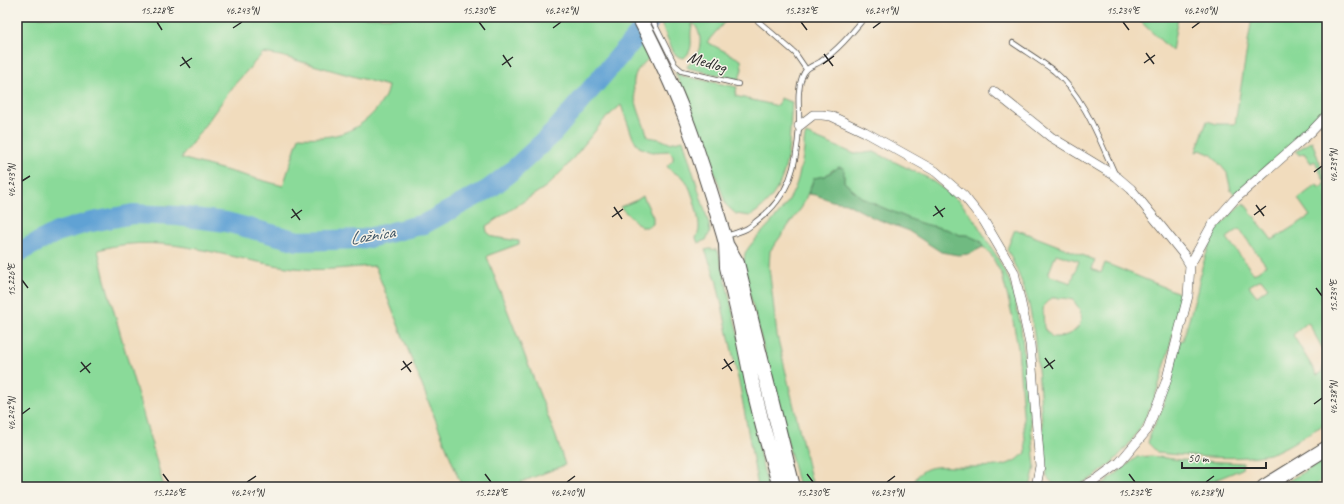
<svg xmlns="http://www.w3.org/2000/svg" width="1344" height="504" viewBox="0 0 1344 504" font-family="Caveat,sans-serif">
  <rect width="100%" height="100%" fill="#f7f3e8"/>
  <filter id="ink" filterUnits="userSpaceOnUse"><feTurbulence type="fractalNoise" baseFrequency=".025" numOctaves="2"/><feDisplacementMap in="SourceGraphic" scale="8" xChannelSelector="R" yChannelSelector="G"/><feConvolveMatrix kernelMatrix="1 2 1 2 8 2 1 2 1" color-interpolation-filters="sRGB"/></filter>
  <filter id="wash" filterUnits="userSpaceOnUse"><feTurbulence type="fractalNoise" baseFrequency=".012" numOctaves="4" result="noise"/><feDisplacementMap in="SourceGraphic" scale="16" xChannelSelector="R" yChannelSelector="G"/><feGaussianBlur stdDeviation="0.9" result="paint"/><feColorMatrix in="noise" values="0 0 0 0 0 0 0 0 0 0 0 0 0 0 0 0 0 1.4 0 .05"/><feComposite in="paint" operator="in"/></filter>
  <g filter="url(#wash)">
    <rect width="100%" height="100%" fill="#f1dcbd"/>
    <path fill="#8ada99" stroke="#5a8262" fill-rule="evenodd" d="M17,17h614l6,10 -88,104 -23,24 -28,23 -38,23 -37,15 -31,9 -35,6 -54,2 -87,-19 -48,-8 -50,2 -48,12 -31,13 -22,15zM263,53l18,3 107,30c-2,11 -6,16 -13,25 -21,24 -46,28 -76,26l-16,49 -102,-28 54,-74z
      M658,17h71l-22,25 34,18 1,9 -3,11 -51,-12 -1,-2c14,-9 18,-31 6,-43 -6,14 4,24 -9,35l-5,-1 -5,-4z
      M1145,17h33l-6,34 -31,-29z
      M1252,17h75v91l-7,11 -85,75 -4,-3 -4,-18 -15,-18 -12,-5 -4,2 11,-31 10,3h18z
      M643,39l7,18c-4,4 -9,9 -13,14 -10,18 5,47 11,66l12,2 9,4 14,-3 26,84 1,8 -4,8 -8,3 -2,-5c1,-3 3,-6 3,-9 1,-10 -7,-39 -13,-48 -5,-7 -14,-7 -19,-15l6,-6v-5l-4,-4 -17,1 -13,-5 -6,-9 -12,-33 -17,15 -38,47 -19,19 -61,40 1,6 6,5 26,4v3l-30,11 -2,2 69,180 9,28 -44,17 2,5h-61l-87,-221c-23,1 -48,5 -70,3 -69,-5 -137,-40 -207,-19l7,30 59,207h-147v-229l26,-15 35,-14 44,-10 33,-1 52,5 66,17 23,4 36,1 18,-2 48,-8 25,-7 42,-18 40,-25 26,-21 23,-23z
      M675,72l7,4 55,11 -2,9 43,10 2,-8 12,4c-4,43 1,88 -42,114l-14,-2 -10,-9 -21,-61z
      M806,134l49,20 19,-2 54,26 21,15 12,10 13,16 22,36 13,25 5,16 7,31 14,140 -5,20h-135l19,-5c10,-21 31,-14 50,-15 13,0 27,0 40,-2 8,-2 15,-7 22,-12l-8,-105 -7,-38 -9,-35 -12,-22 -7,-6 -3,-6 -13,-6h-7l-11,-5 -29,-7 -39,-16 -20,-10 -17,-15v-6l-10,-7 -9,7 -11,2 -12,29 -32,44 -1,16 8,68 36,152h-14l-56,-219 2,-15 4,-6c19,-24 40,-37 49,-68 2,-9 5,-20 6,-30 0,-6 0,-10 2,-15z
      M1312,141l15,43v173l-19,-35 -15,13 24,40 4,-2 6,-15v65c-17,9 -34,21 -52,29 -25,10 -88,4 -117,1l-10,-10c3,-14 11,-25 15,-38 8,-21 12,-42 17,-64l3,-1 14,-48 5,-25 11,-33 22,-24 9,-7 28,37 38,-24 -12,-17 19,-15 2,4 5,-2 1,-3 -10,-22 -4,2 -7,-10 -5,2 -3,-4zM1239,229l27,36 -12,9 -27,-36zM1261,279l7,9 -11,8 -8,-10z
      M643,196l10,21v7l-5,3h-7l-21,-20 17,-7z
      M1015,229l80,31 -3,9 9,4 4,-10 79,32c-20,61 -23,125 -75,170 -9,8 -21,17 -33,20 -12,3 -23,3 -29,-9 -7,-53 -6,-108 -16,-161 -4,-24 -14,-45 -24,-66zM1056,254l23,7 -8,22 -23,-8zM1051,298h12l10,2c3,4 7,9 8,15 2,16 -16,23 -29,22l-8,-9 -1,-18 1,-5z
      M710,249l6,1 3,4 5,20 32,139 4,42 8,32h-10l-18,-100 -24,-108 -11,-29z
      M1151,456l30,4 62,3 -1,6 -44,18h-101l10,-6 30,-24z
      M1327,458v19l-15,10h-34z"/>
    <path fill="#6fba81" stroke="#4d7256" d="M839,167l5,1v14l17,15 20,10 39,16 29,7 11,5h7l13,6 3,6 -14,7 -11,1 -17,-3 -34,-22 -33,-12 -28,-15 -14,-2 -16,-6 -8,-1 6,-16 11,-2z"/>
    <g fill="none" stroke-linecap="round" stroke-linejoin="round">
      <path stroke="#60a2d4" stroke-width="20" d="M17,253l40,-21 30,-9 46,-9 45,2 48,6 72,19 66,-2 60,-15 65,-35 22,-17 42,-39 100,-116"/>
    </g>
  </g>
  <g filter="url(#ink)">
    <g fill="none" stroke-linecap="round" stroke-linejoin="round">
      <g stroke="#494641" stroke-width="6">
        <path id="lane" d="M651,17l24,48 7,6 56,13
          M758,21l37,32 11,16
          M1013,43c13,9 28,18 41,28 30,25 45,68 61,103
          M726,236c6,-2 14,-4 20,-7 4,-2 8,-6 12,-9 32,-24 39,-56 41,-94 1,-16 -3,-33 3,-49 4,-10 9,-10 18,-15 18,-12 31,-28 45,-45"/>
      </g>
      <g stroke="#494641" stroke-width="10">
        <path id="street" d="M995,92l56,45 66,40 14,12 53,66 6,10 -2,31 -22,86 -19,48 -27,32 -23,17 -15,8
          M799,126l14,-11h9l9,1 34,16 70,39 29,25 20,25 30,51 16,72 10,122 -4,21
          M1190,265l22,-40 22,-25 77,-68 16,-17"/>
      </g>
      <g stroke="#494641" stroke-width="16">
        <path id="primary" d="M639,17c17,33 33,66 46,100 15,39 27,79 39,119l2,8 1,23 11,46 14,69 11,45 17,60
          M727,246l10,17 56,224
          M1264,487l63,-39"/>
      </g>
      <use href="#lane" stroke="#fff" stroke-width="4.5"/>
      <use href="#street" stroke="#fff" stroke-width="9"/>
      <use href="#primary" stroke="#fff" stroke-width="14"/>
      <path stroke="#2b2b2b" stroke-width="3" stroke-dasharray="6 3" stroke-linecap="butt" d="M1317,487l10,-6"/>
    </g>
  </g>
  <path fill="none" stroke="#2b2b2b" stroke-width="1.5" d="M157,22l5,8M479,22l6,8M801,22l6,8M1123,22l6,8M233,28l9,-6M553,28l8,-6M873,28l8,-6M1192,28l8,-6M1146,53l8,11M824,54l9,12M503,55l8,12M182,57l8,11M1144,63l11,-8M823,64l11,-8M502,65l11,-8M180,66l12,-8M1314,172l8,-6M22,181l8,-5M1256,205l8,11M935,206l8,11M614,207l8,12M292,209l8,11M1254,215l12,-9M933,216l12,-8M612,217l11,-8M291,218l11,-8M22,280l6,8M1316,288l6,8M1045,358l8,11M724,359l8,12M403,361l8,11M81,362l9,11M1044,368l11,-8M722,369l12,-8M401,370l11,-8M80,372l11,-9M1314,404l8,-6M22,414l8,-6M163,474l6,8M485,474l6,8M807,474l6,8M1129,474l6,8M247,482l9,-6M567,482l8,-6M887,482l8,-6M1206,482l8,-6"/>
  <g text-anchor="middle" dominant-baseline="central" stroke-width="3" stroke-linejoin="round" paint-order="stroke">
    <g font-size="17" fill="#2b2b2b" stroke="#f7f3e8">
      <text transform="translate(707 62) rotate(17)">Medlog</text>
    </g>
    <g font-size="18" font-style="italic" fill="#3e5566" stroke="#f7f3e8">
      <text transform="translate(372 235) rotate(-9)">Ložnica</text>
    </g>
  </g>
  <rect width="1344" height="504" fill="none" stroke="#f7f3e8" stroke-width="44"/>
  <path d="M1182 462v6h84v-6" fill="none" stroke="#2b2b2b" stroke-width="2"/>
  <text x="1188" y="462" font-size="12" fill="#2b2b2b" stroke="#f7f3e8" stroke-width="3" paint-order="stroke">50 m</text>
  <rect x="22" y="22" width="1300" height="460" fill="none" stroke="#2b2b2b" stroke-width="1.5"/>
  <g font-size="10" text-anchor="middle" fill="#2b2b2b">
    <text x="157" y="14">15.228°E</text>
    <text x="242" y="14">46.243°N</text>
    <text x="479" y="14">15.230°E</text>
    <text x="561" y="14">46.242°N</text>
    <text x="801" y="14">15.232°E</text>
    <text x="881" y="14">46.241°N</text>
    <text x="1123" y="14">15.234°E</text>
    <text x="1200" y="14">46.240°N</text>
    <text transform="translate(1333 166) rotate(-90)" y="4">46.239°N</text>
    <text transform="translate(11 181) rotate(-90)" y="4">46.243°N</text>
    <text transform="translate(11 280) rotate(-90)" y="4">15.226°E</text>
    <text transform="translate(1333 296) rotate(-90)" y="4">15.234°E</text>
    <text transform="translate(1333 398) rotate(-90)" y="4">46.238°N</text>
    <text transform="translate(11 414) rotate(-90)" y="4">46.242°N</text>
    <text x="169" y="496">15.226°E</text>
    <text x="247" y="496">46.241°N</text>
    <text x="491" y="496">15.228°E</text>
    <text x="567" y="496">46.240°N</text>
    <text x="813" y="496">15.230°E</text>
    <text x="887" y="496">46.239°N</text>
    <text x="1135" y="496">15.232°E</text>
    <text x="1206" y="496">46.238°N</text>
  </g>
</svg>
